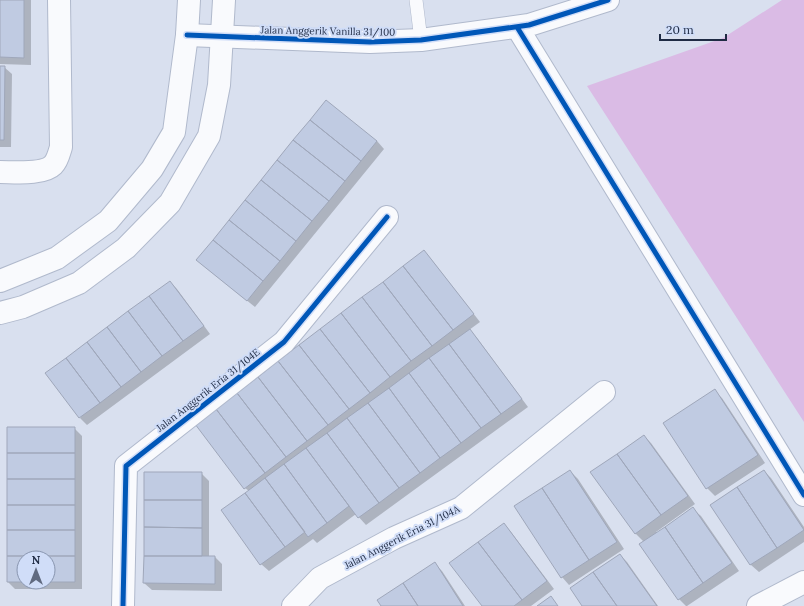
<svg xmlns="http://www.w3.org/2000/svg" width="804" height="606" viewBox="0 0 804 606" font-family="Lora,serif">
  <rect width="100%" height="100%" fill="#d9e0ef"/>
  <path fill="#dabbe5" d="M782,0h22v422l-217,-336 136,-48z"/>
  <path fill="#0003" fill-rule="evenodd" d="M0,0h31v65l-31,-1z
    M0,67h4l8,7 -1,73h-11z
    M377,141l7,8 -129,158 -50,-40 -8,-7z
    M424,251l7,8 49,63 -11,8 8,8 51,69 -162,118 -10,-11 -39,29 -4,-4 -44,32 -8,-7 -12,-73 -4,-3z
    M170,282l7,7 33,45 -123,91 -7,-7z
    M714,391l8,7 43,65 -50,33 -8,-8 -43,-65z
    M74,428l8,8v153h-67l-7,-7zM24,558h24v24h-24z
    M644,436l7,7 44,61 -39,28 2,1 35,-24 8,7 38,55 -52,35h-1l-7,-7 -38,-55 3,-2 -8,-8 -44,-61z
    M570,471l8,8 46,70 -55,36 -7,-8z
    M764,471l7,7 33,49v15l-45,30 -8,-7 -39,-60z
    M201,473l8,8v76h6l7,7v27l-70,-1 -8,-7z
    M504,524l7,8 43,57 -23,17h-48z
    M620,555l7,7 31,44h-74z
    M435,564l7,7 23,35h-83z"/>
  <path fill="#c0cbe2" stroke="#9fa7ba" fill-rule="evenodd" d="M0,0h24v58l-24,-1z
    M0,66h5l-1,74h-4z
    M326,100l51,41 -16,20 -51,-41z
    M310,120l51,41 -16,20 -52,-41z
    M293,140l52,41 -16,20 -52,-41z
    M277,160l52,41 -17,20 -51,-41z
    M261,180l51,41 -16,20 -51,-41z
    M245,200l51,41 -16,20 -51,-41z
    M229,220l51,41 -17,20 -50,-41z
    M213,240l50,41 -16,20 -51,-41z
    M424,250l50,64 -21,16 -50,-64z
    M403,266l50,64 -21,16 -49,-64z
    M170,281l34,45 -21,15 -34,-45z
    M383,282l49,64 -21,15 -49,-64z
    M149,296l34,45 -21,15 -34,-45z
    M362,297l49,64 -21,16 -49,-64z
    M128,311l34,45 -21,16 -34,-45z
    M341,313l49,64 -20,16 -50,-64z
    M107,327l34,45 -20,15 -34,-45z
    M320,329l50,64 -21,16 -50,-64z
    M470,329l52,70 -21,15 -52,-70z
    M87,342l34,45 -21,16 -34,-45z
    M449,344l52,70 -20,14 -52,-70z
    M299,345l50,64 -21,16 -50,-64z
    M66,358l34,45 -21,15 -34,-45z
    M429,358l52,70 -20,15 -52,-70z
    M278,361l50,64 -21,16 -49,-64z
    M409,373l52,70 -21,15 -51,-70z
    M258,377l49,64 -21,16 -49,-64z
    M389,388l51,70 -20,15 -52,-70z
    M715,389l43,66 -52,34 -43,-66z
    M237,393l49,64 -21,16 -49,-64z
    M368,403l52,70 -21,15 -52,-70z
    M216,409l49,64 -21,16 -49,-65z
    M347,418l52,70 -20,15 -52,-70z
    M7,427h68v26h-68z
    M327,433l52,70 -21,15 -52,-70z
    M644,435l44,61 -27,19 -44,-61z
    M306,448l43,58 -22,17 -43,-59z
    M7,453h68v26h-68z
    M617,454l44,61 -26,19 -45,-62z
    M284,464l43,59 -19,14 -43,-59z
    M570,470l47,72 -28,18 -47,-72z
    M764,470l40,60 -27,18 -40,-61z
    M144,472h58v28h-58z
    M265,478l40,54 -20,15 -40,-54z
    M7,479h68v26h-68z
    M737,487l40,61 -27,17 -40,-60z
    M542,488l47,72 -28,18 -47,-72z
    M245,493l40,54 -25,18 -39,-55z
    M144,500h58v28l-58,-1z
    M7,505h68v25h-68z
    M693,507l39,56 -29,20 -38,-56z
    M504,523l43,58 -25,19 -44,-58z
    M144,527l58,1v28h-58z
    M665,527l38,56 -25,17 -39,-56z
    M7,530h68v26h-68z
    M478,542l44,58 -8,6h-32l-33,-43z
    M620,554l37,52h-40l-24,-34z
    M7,556h68v26h-68zM24,558h24v24h-24z
    M144,556h71v28l-72,-1z
    M435,562l28,44h-45l-15,-23z
    M593,572l24,34h-35l-12,-18z
    M403,583l15,23h-37l-4,-6z
    M551,596l7,10h-21z"/>
  <g fill="none" stroke-linecap="round" stroke-linejoin="round">
    <g stroke="#b0b9cc" stroke-width="14">
      <path id="lane" d="M416,0l5,40"/>
    </g>
    <g stroke="#b0b9cc" stroke-width="24">
      <path id="street" d="M517,27l287,468
        M187,35l183,7 51,-2 108,-15 79,-25
        M0,172c14,0 43,3 53,-7 5,-5 6,-12 8,-18l-2,-147
        M123,606l3,-140 158,-124 103,-125
        M293,606l27,-28 74,-40 67,-30 143,-116
        M758,606l46,-24"/>
    </g>
    <g stroke="#b0b9cc" stroke-width="24">
      <path id="secondary" d="M0,281l57,-23 51,-37 44,-52 22,-37 13,-97 2,-35
        M0,313l23,-6 56,-24 47,-35 44,-45 39,-67 10,-51 5,-85"/>
    </g>
    <use href="#lane" stroke="#f9fafd" stroke-width="13"/>
    <use href="#street" stroke="#f9fafd" stroke-width="22"/>
    <use href="#secondary" stroke="#f9fafd" stroke-width="22"/>
    <g stroke="#d0ddf8" stroke-width="8">
      <path id="cycleway" d="M517,27l287,468
        M187,35l183,7 51,-2 108,-15 79,-25
        M123,606l3,-140 158,-124 103,-125"/>
    </g>
    <use href="#cycleway" stroke="#0057b8" stroke-width="5"/>
  </g>
  <g text-anchor="middle" dominant-baseline="central" stroke-width="4" stroke-linejoin="round" paint-order="stroke">
    <g font-size="10" fill="#1f2b44" stroke="#d0ddf8">
      <text transform="translate(328 31) rotate(1)">Jalan Anggerik Vanilla 31/100</text>
      <text transform="translate(208 390) rotate(-38)">Jalan Anggerik Eria 31/104E</text>
      <text transform="translate(402 537) rotate(-27)">Jalan Anggerik Eria 31/104A</text>
    </g>
  </g>
  <g transform="translate(36 570)"><circle r="19" fill="#d0ddf8" stroke="#8996b0"/>
  <path d="M0-3L7 15L0 10L-7 15Z" fill="#606a80"/>
  <text y="-6" font-size="11" font-weight="bold" text-anchor="middle" fill="#1f2b44">N</text>
  </g>
  <path d="M660 34v6h66v-6" fill="none" stroke="#1f2b44" stroke-width="2"/>
  <text x="666" y="34" font-size="12" fill="#1f2b44" stroke="#d0ddf8" stroke-width="3" paint-order="stroke">20 m</text>
</svg>
